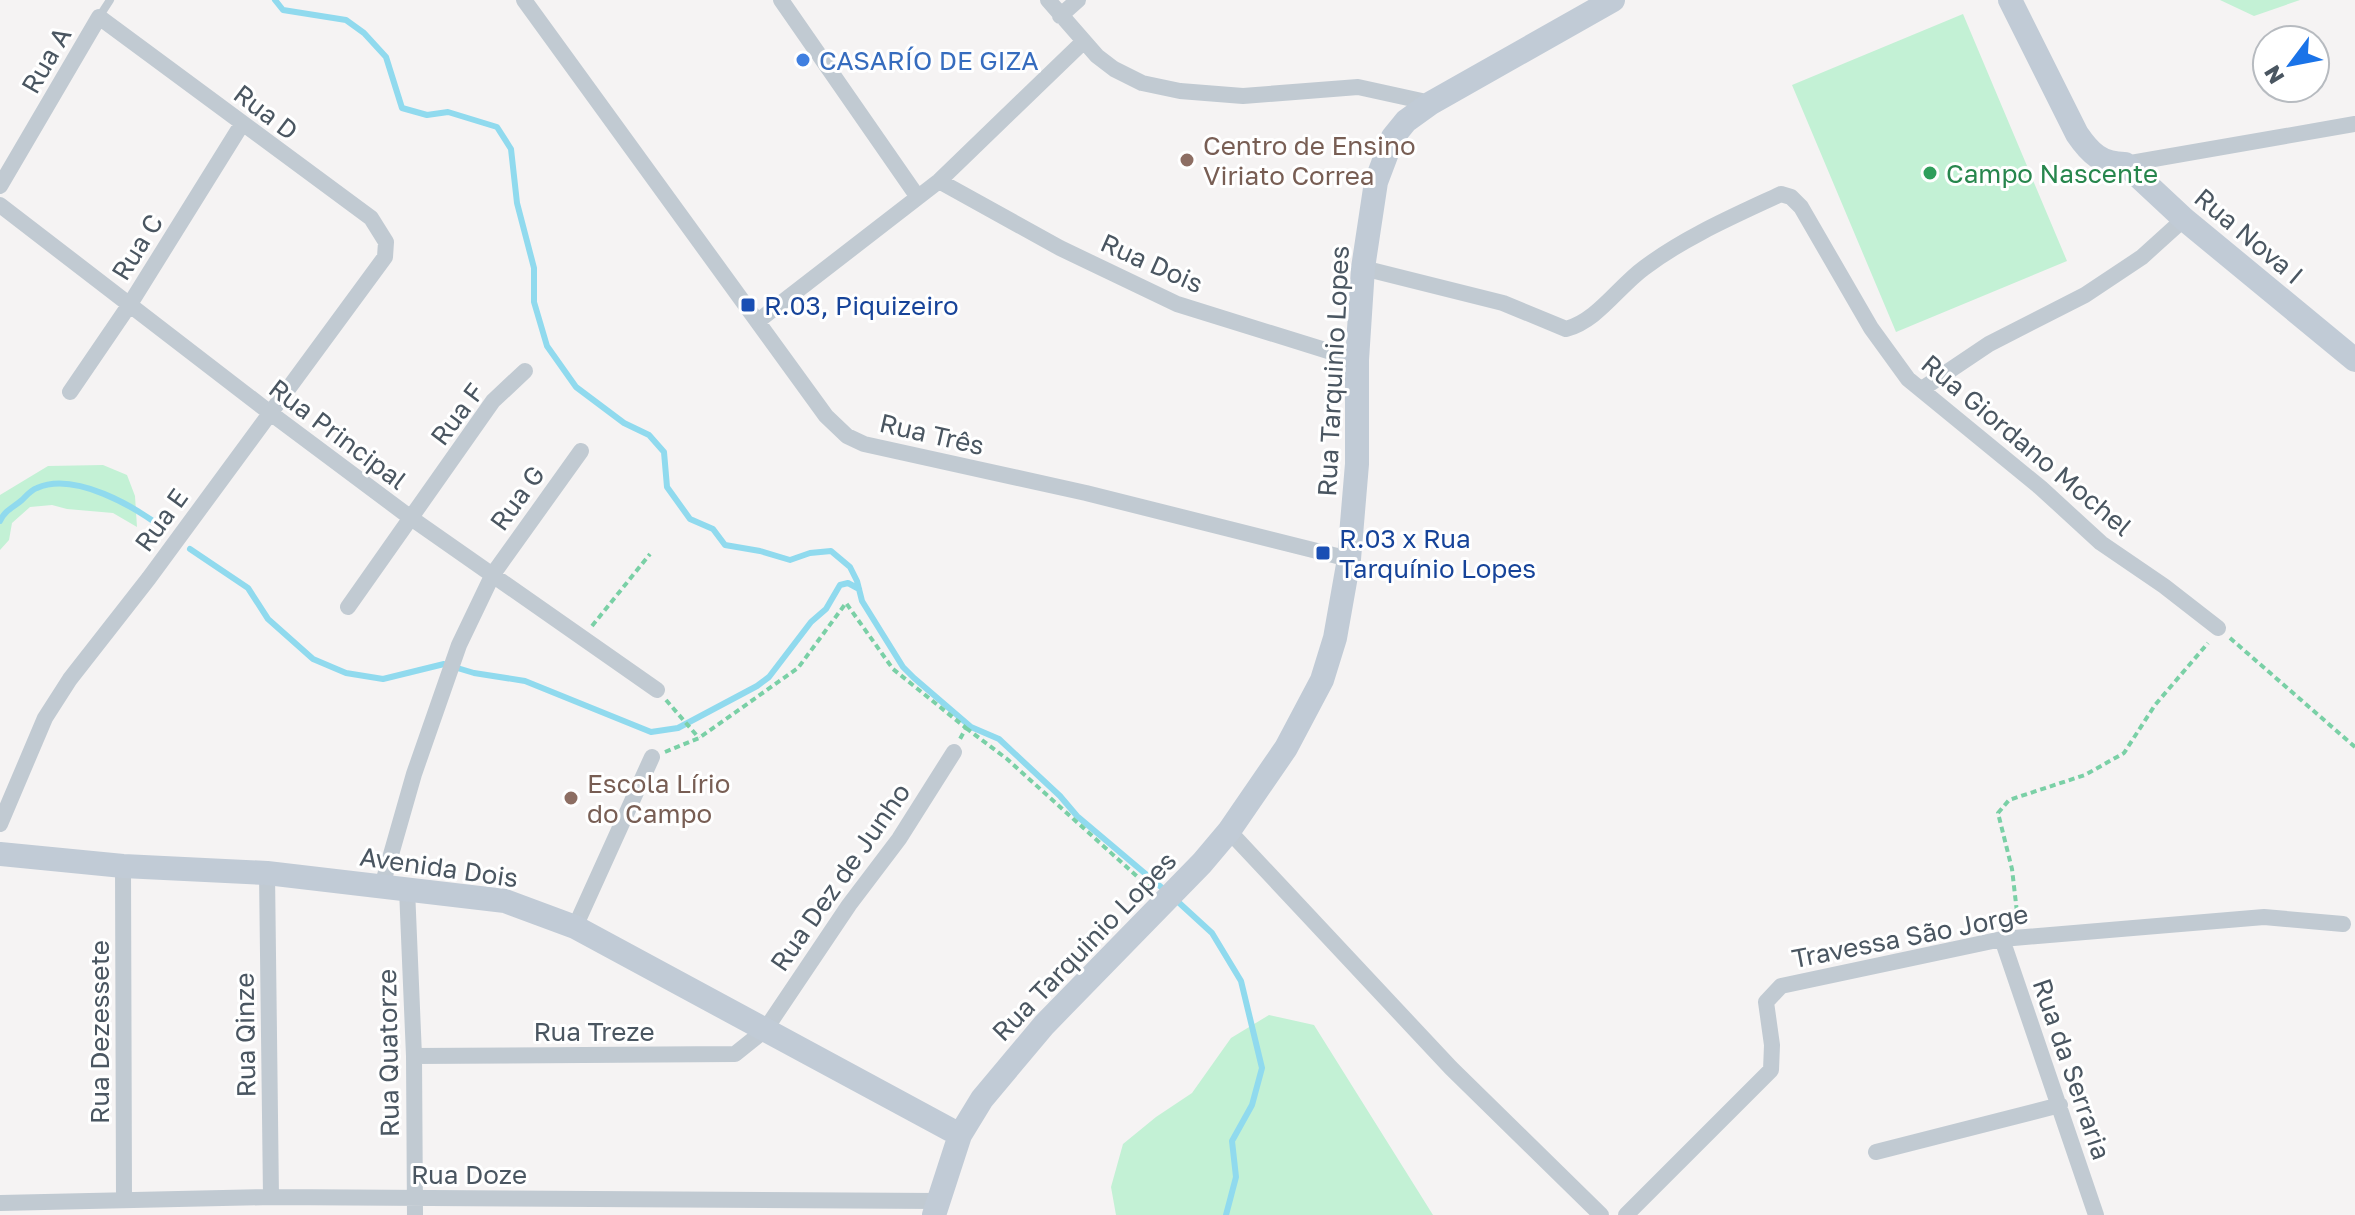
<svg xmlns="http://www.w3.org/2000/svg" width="2355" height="1215" viewBox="0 0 2355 1215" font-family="'Golos Text',sans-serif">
  <rect width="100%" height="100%" fill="#f5f3f3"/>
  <path fill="#c3f1d5" d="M2220,0h80l-46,16z
    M1963,14l104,247 -171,71 -104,-247z
    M103,465l24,10 8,21 2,31 -24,-14 -46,-4 -15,-4 -22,2 -18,16 -3,17 -9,10v-55l48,-29z
    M1269,1015l45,10 119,190h-317l-5,-28 12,-43 33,-27 36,-24 39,-55z"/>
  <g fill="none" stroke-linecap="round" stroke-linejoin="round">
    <path stroke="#90daee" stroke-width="6" d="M275,0l8,10 63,10 18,13 22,24 16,51 25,7 21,-3 49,15 14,22 6,54 17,65v34l13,44 29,41 48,36 25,12 15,17 3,35 23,32 23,10 12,16 35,6 30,9 20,-7 21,-2 19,16 7,14 5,20 41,66 11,11 57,49 28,12 61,57 17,20 90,76
      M0,521c5,-11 14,-14 22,-21 5,-5 9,-10 15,-12 38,-17 98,19 127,41
      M190,549l58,39 20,31 45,40 33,14 37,6 61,-15 30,9 51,8 126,51 27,-4 79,-42 12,-9 42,-55 15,-13 14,-24 8,-2 11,6
      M1176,900l36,33 29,48 21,87 -10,37 -20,36 4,36 -10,38"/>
    <path stroke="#7ad0a6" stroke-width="4" stroke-dasharray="6 4" stroke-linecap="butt" d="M592,626l58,-72
      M2230,638l125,109
      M666,700l33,38
      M966,728l41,31 144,130
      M665,752l34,-14 99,-70 48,-65 47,66 73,59 -6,11
      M2018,921l-6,-52 -14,-56 11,-13 76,-25 39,-22 31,-48 53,-62"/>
    <path stroke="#c1cad2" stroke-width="8" d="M99,17l11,-17"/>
    <path stroke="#c1cad2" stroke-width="16" d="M524,0l302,416 21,20 17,8 222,49 263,66
      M781,0l136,196
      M1048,0l49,56 17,13 28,14 38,8 63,5 115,-9 73,16
      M1060,16l18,-16
      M2125,164l230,-40
      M939,181l121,67 117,56 180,56
      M0,186l99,-169 272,201 15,24 -1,15 -236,321 -79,101 -25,39 -45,106
      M0,205l269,207 142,106 246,172
      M1363,268l140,35 63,26c31,-8 52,-42 78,-61 41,-31 90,-52 137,-74l10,3 10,10 70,121 37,51 133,109 60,55 63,43 54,42
      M758,321l181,-140 144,-139
      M1922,389l67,-45 96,-49 57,-38 42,-38
      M70,392l60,-88 112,-180
      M348,607l145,-206 32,-30
      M1229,831l222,237 150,147
      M123,866l1,333
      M267,873l4,324
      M382,886l32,-112 45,-129 34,-71 88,-123
      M407,889l7,167 1,159
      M575,927l77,-170
      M2002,939l94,276
      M414,1056l321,-2 30,-24 84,-125 50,-66 55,-87
      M1876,1152l184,-47
      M0,1203l271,-6 668,4
      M1626,1215l145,-145 1,-25 -6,-43 15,-16 221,-47 262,-22 79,7"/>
    <path stroke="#c1cbd6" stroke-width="24" d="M2010,0l67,134c13,19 24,30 48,30l59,55 171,141
      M0,854l123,12 144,7 238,28 70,26 385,208
      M934,1215l26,-80 22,-36 62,-74 158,-162 27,-32 57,-83 36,-68 13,-42 14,-79 8,-95v-104l6,-92 13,-86 17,-45 13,-16 25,-18 182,-103"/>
  </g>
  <circle fill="#3f7fe0" stroke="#fff" stroke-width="3" cx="803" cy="60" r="8"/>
  <g fill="#8d6e63" stroke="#fff" stroke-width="3">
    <circle cx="1187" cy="160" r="8"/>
    <circle cx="571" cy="798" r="8"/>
  </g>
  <circle fill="#2e9e5b" stroke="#fff" stroke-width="3" cx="1930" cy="173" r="8"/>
  <g fill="#1a4fb4" stroke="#fff" stroke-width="3">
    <rect x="740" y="297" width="16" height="16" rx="4"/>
    <rect x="1315" y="545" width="16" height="16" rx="4"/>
  </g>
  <g text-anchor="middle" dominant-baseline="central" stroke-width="6" stroke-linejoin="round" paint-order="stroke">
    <g font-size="26" fill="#4a5661" stroke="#fff">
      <text transform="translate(46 60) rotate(-60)">Rua A</text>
      <text transform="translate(266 112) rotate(37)">Rua D</text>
      <text transform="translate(2249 236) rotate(40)">Rua Nova I</text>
      <text transform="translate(137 247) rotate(-58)">Rua C</text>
      <text transform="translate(1152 263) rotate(24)">Rua Dois</text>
      <text transform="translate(1333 371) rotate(-87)">Rua Tarquinio Lopes</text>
      <text transform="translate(457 414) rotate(-53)">Rua F</text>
      <text transform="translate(338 434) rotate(37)">Rua Principal</text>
      <text transform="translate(932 434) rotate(13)">Rua Três</text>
      <text transform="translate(2027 445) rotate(40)">Rua Giordano Mochel</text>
      <text transform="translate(517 498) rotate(-54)">Rua G</text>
      <text transform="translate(161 520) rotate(-54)">Rua E</text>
      <text transform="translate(439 867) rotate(8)">Avenida Dois</text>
      <text transform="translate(840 877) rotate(-55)">Rua Dez de Junho</text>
      <text transform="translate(1910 936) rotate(-11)">Travessa São Jorge</text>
      <text transform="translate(1084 946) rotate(-46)">Rua Tarquinio Lopes</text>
      <text x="594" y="1031">Rua Treze</text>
      <text transform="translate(99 1032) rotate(-90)">Rua Dezessete</text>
      <text transform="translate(245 1035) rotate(-91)">Rua Qinze</text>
      <text transform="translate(388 1053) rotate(-91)">Rua Quatorze</text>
      <text transform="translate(2072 1069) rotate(71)">Rua da Serraria</text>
      <text x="469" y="1174">Rua Doze</text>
    </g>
    <g font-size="26" fill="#366cbe" stroke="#fff" text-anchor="start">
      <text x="819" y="60">CASARÍO DE GIZA</text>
    </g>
    <g font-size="26" fill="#785e54" stroke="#fff" text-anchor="start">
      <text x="1203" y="145">Centro de Ensino<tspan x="1203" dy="30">Viriato Correa</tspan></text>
      <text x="587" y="783">Escola Lírio<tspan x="587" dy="30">do Campo</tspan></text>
    </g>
    <g font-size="26" fill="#27864d" stroke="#fff" text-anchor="start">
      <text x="1946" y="173">Campo Nascente</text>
    </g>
    <g font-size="26" fill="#164399" stroke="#fff" text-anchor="start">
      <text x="764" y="305">R.03, Piquizeiro</text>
      <text x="1339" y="538">R.03 x Rua<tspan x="1339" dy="30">Tarquínio Lopes</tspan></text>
    </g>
  </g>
  <g transform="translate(2291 64) rotate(238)"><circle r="38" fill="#ffffff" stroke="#b7bbc0" stroke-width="2"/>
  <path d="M0-6L14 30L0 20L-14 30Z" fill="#1a73e8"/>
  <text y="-12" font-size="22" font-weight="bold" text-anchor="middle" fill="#4a5661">N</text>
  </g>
</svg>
